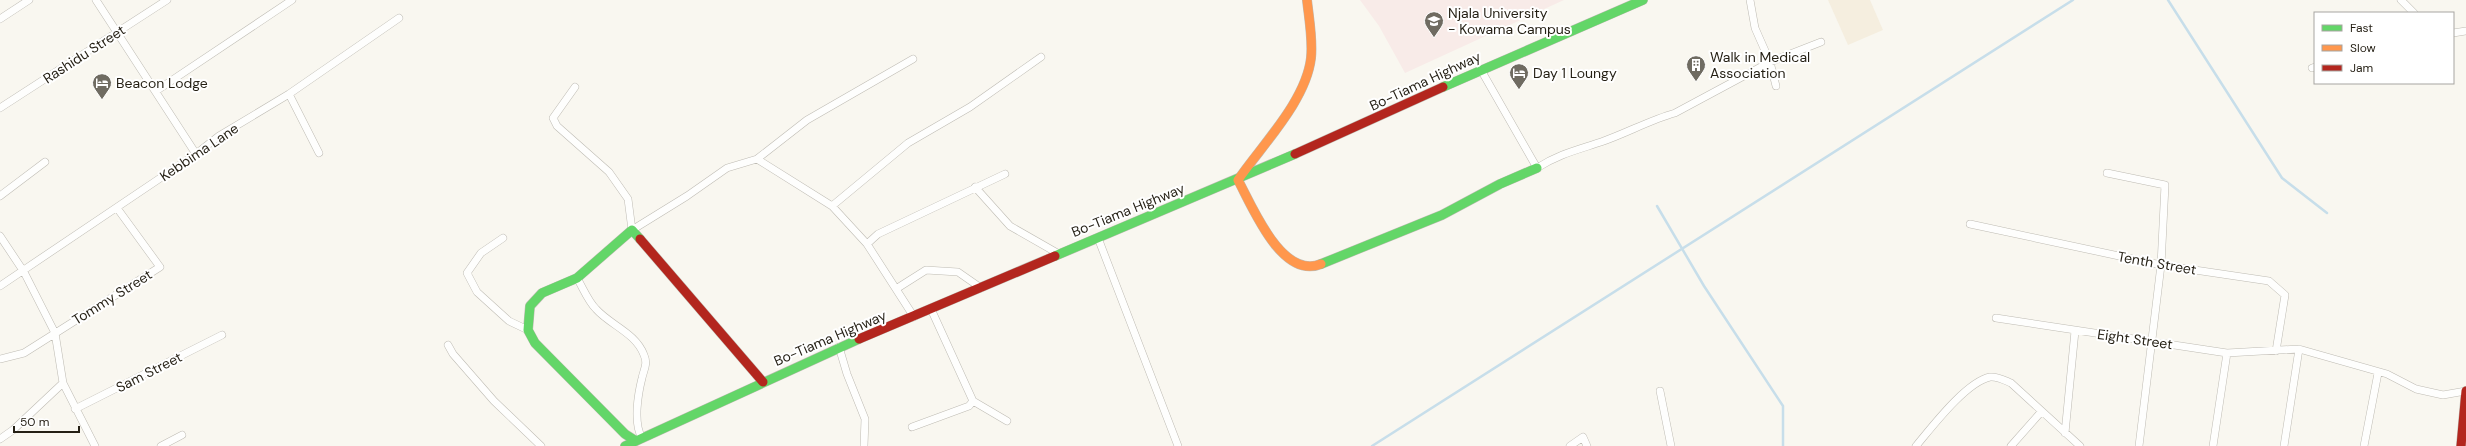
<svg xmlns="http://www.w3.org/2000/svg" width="2466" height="446" viewBox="0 0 2466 446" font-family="'DM Sans',sans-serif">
  <rect width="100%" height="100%" fill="#f9f7f0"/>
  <path fill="#f8ebe8" d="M1360,0h204l-159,73 -26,-47z"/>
  <path fill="#f5eedf" d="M1828,0h42l13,30 -35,15z"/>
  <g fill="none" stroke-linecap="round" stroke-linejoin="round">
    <path stroke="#c7deea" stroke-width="2.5" d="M2168,0l114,178 45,35
      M1657,206l47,80 79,120v40
      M1372,446l701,-446"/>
    <g stroke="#bebbb3" stroke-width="8">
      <path id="street" d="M96,0l100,154
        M1750,0l5,28 15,34 6,24
        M2401,0l13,13
        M0,19l29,-19
        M2453,33l13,-2
        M913,59l-106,61 -50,39 75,47 35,38 47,73
        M2312,68l3,-1
        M1481,70l56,98c22,-14 40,-18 64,-26 26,-9 49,-22 74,-29l95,-51 51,-20
        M575,87l-22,31 4,8 52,46 19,27 4,31 55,-34 40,-28 30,-9
        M156,91l136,-91
        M289,94l30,59
        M0,108l167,-108
        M2107,173l58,12 -4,80 -22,181
        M975,187l35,39 49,28
        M0,196l45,-34
        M832,206l76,-63 62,-36 71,-50
        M1970,224l191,41 108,16 16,14 -9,56
        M0,236l24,36 31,61 8,50 32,63
        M503,238l-22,15 -14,20 10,19 32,29 19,9
        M1098,238l80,208
        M867,244l11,-10 127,-60
        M577,278c6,10 11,23 19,31 14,16 40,24 48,46 4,9 0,14 -2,23 -4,16 -9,45 0,60
        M0,286l196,-132 23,-18 70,-42 110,-76
        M896,289l30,-19 32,2 23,16
        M1996,318l231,35 72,-4 88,25 29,15 27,6 23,-4
        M448,345l5,9 41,47 47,45
        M839,347l8,27 18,45 -1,27
        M0,359l24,-6 136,-86 -43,-59
        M1660,391l11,55
        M973,401l34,20
        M75,409l147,-74
        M912,427l57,-21 4,-5 -42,-92
        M2065,433l10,-102
        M0,439l13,-9 50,-47
        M161,446l21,-11
        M1570,446l13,-9 4,9
        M1916,446c16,-19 50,-64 74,-69 7,-1 14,3 21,6l69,63
        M2011,446l30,-34
        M2213,446l14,-93
        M2284,446l15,-97
        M2364,446l14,-73"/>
    </g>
    <g stroke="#bebbb3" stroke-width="10">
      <path id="fast" d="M1443,87l200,-87
        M1055,256l240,-102
        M1321,264l121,-49 58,-31 37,-16
        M636,441l-11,-7 -90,-91 -7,-13 2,-24 12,-13 35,-15 55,-48 8,9
        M625,446l234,-107"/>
    </g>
    <g stroke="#bebbb3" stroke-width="10">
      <path id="slow" d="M1307,0c2,19 6,39 4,58 -5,43 -49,87 -73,122 15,28 44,100 83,84"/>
    </g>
    <g stroke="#bebbb3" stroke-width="10">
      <path id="jam" d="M1295,154l148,-67
        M640,239l123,143
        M859,339l196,-83
        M2461,446l5,-55"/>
    </g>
    <use href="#street" stroke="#fefefd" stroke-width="7"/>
    <use href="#fast" stroke="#63d668" stroke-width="9"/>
    <use href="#slow" stroke="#ff974d" stroke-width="9"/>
    <use href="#jam" stroke="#b3261e" stroke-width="9"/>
  </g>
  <defs>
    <g id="university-pin" transform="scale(1)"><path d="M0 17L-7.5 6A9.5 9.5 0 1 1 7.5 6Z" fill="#6f6b61" stroke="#fff"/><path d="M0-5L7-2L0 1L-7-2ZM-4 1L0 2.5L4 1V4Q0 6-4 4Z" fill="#fff"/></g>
    <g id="building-pin" transform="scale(1)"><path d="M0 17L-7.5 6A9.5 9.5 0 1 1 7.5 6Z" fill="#6f6b61" stroke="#fff"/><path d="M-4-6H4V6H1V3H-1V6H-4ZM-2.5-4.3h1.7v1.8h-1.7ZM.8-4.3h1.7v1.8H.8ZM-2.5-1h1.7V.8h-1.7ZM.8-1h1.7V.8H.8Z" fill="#fff"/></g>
    <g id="hotel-pin" transform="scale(1)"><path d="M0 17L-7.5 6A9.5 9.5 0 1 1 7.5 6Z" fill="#6f6b61" stroke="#fff"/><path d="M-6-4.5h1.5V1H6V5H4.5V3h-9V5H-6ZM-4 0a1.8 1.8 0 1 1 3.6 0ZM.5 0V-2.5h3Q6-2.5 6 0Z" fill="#fff"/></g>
  </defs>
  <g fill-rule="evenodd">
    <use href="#university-pin" x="1434" y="21"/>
    <use href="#building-pin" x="1696" y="65"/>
    <use href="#hotel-pin" x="1519" y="73"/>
    <use href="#hotel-pin" x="102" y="83"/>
  </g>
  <g text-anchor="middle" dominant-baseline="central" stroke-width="4" stroke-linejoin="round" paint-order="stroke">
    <g font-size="14" fill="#241f14" stroke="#fff" text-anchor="start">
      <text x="1448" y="13">Njala University<tspan x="1448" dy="16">- Kowama Campus</tspan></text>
      <text x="1710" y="57">Walk in Medical<tspan x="1710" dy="16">Association</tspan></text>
      <text x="1533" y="73">Day 1 Loungy</text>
      <text x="116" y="83">Beacon Lodge</text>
    </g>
    <g font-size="14" fill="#241f14" stroke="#fff">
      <text transform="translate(84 54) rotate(-33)">Rashidu Street</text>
      <text transform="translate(1425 81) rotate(-25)">Bo-Tiama Highway</text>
      <text transform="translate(199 152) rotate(-34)">Kebbima Lane</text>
      <text transform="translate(1128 210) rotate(-22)">Bo-Tiama Highway</text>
      <text transform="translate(2157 263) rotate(10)">Tenth Street</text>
      <text transform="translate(112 297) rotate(-32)">Tommy Street</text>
      <text transform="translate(830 338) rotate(-23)">Bo-Tiama Highway</text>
      <text transform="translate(2135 339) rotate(8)">Eight Street</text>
      <text transform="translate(149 372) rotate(-27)">Sam Street</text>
    </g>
  </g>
  <rect x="2314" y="12" width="140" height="72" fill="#ffffff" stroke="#a7a5a1"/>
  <rect x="2322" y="25" width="20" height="6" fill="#63d668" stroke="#a7a5a1"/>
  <text x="2350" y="32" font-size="12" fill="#241f14">Fast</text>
  <rect x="2322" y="45" width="20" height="6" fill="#ff974d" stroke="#a7a5a1"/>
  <text x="2350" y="52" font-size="12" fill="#241f14">Slow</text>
  <rect x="2322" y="65" width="20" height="6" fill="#b3261e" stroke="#a7a5a1"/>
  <text x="2350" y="72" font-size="12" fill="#241f14">Jam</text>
  <path d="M14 426v6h65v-6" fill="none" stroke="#241f14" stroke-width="2"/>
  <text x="20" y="426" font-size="12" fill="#241f14" stroke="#ffffff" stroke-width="3" paint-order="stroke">50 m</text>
</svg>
